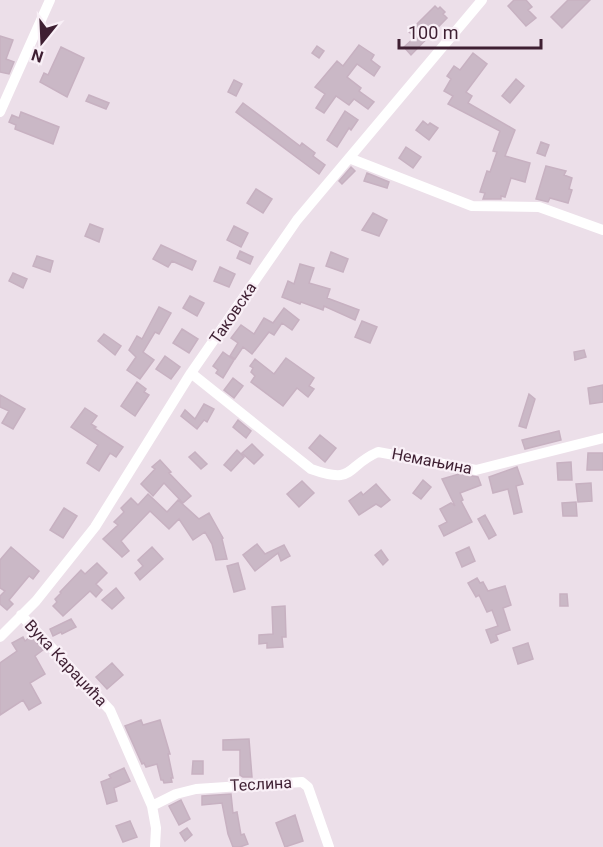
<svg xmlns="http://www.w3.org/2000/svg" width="603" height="847" viewBox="0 0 603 847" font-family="Roboto,sans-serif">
  <rect width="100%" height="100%" fill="#ecdfe9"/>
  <path fill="#cab8c6" stroke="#c7b1c1" stroke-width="1.5" d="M514,0h12l6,7 -4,3 8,8 -10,8 -18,-20z
    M568,0h22l-28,28 -11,-11z
    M435,6l3,3 2,-2 5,5 -2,2 4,4 -36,37 -7,-8 11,-10 -6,-5z
    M0,36l13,4 -7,19 8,3 -5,12 -9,-2z
    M359,45l15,10 -3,5 9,7 -6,9 -17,-12 -10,13 14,11 -2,3 15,11 -6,7 -14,-10 -5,6 -13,-9 -12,17 -8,-5 9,-14 -10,-7 22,-26 6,5z
    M317,46l7,5 -5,7 -7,-5z
    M61,47l23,11 -17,39 -27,-15 4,-9 4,2z
    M473,53l14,11 -21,28 6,4 -4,7 47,27 -10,26 25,7 -5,19 -14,-4 -6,19 -4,-1v3h-18l2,-6 -5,-1 7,-21 3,1 7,-20 -4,-1 7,-20 -52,-27 5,-8 -9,-5 7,-12 -4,-3 7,-10 6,4z
    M516,79l8,7 -14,17 -8,-7z
    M234,80l8,4 -6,12 -8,-4z
    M89,95l20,8 -3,6 -20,-8z
    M243,103l57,43 2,-3 13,10 -2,3 12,9 -6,9 -83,-62z
    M345,111l13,9 -7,10 -2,-2 -12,19 -10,-7z
    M21,112l38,15 -6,17 -38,-15 1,-4 -7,-3 3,-7 7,3z
    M423,121l5,4 2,-2 8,5 -9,12 -13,-10z
    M541,142l8,3 -4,11 -8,-3z
    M406,147l15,10 -8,11 -14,-10z
    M546,166l20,5 -2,4 8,3 -3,11 3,1 -4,13 -18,-5 -2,4 -12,-3z
    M351,167l4,4 -13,13 -3,-3z
    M367,173l22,9 -2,6 -23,-7z
    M256,189l16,10 -9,14 -16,-10z
    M373,213l14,7 -8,16 -17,-6z
    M90,224l13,5 -4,13 -14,-6z
    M234,226l14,7 -7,14 -14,-7z
    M161,245l35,16 -4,9 -20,-9 -4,6 -15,-8z
    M240,251l13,6 -3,7 -13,-6z
    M331,252l17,7 -5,13 -17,-6z
    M37,256l16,5 -3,11 -17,-6z
    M300,264l14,4 -5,15 21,6 -3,9 32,12 -4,10 -31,-14 -1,4 -22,-8 -1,2 -18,-7 6,-16 6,3z
    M220,267l15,7 -6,13 -15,-6z
    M13,273l14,6 -4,9 -14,-7z
    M190,296l14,7 -7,13 -14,-8z
    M159,307l12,6 -12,21 -4,-2 -12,20 11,8 -14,19 -13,-9 9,-13 -7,-7 8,-14 5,3z
    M284,308l15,12 -7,10 -10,-7 -8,12 -5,-3 -17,22 -9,-7 -8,12 -5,-3 8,-13 -7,-5 10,-13 13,9 10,-16 9,5z
    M362,321l15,6 -7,16 -15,-6z
    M182,329l16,10 -9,14 -16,-10z
    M104,334l17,12 -6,9 -17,-14z
    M584,350l2,7 -11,3 -1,-8z
    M223,352l11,8 -11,18 -7,-5 2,-3 -5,-4z
    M165,356l15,11 -9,12 -15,-10z
    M286,358l28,20 -5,8 5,3 -6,8 -11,-9 -14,18 -32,-24 4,-6 -4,-4 2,-4 -3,-2 5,-7 19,15z
    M233,378l10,8 -9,12 -10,-8z
    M137,382l9,7 -2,3 5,3 -14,21 -14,-10z
    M603,385v17l-13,2 -2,-16z
    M529,394l6,5 -9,29 -7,-2z
    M0,395l25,14 -12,20 -11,-6 7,-12 -9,-4z
    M204,404l10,5 -7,13 -3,-2 -7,9 -16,-13 4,-6 10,9z
    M85,408l12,8 -6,8 5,3 -2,1 29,19 -7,10 -6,-4 -11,18 -12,-8 11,-18 -27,-18z
    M238,420l13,11 -5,7 -13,-11z
    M559,431l2,9 -36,9 -3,-9z
    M320,435l16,13 -11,14 -16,-14z
    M252,444l11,11 -9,9 -12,-11z
    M237,450l7,7 -13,14 -7,-6z
    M195,452l12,12 -6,5 -12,-12z
    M588,453h15v17h-16z
    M160,460l11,12 -2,1 22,23 -8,7 -19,-20 -11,13 -12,-12 14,-15 -3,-2z
    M571,462l1,18h-14l-1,-17z
    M517,467l6,17 -7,2 6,26 -8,2 -6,-25 -15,4 -4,-16z
    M459,474l19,3 3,8 -21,8 3,7 -2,1 11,21 -28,14 -5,-10 8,-4 -7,-13 11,-6 4,3 -13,-27z
    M423,480l8,7 -10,12 -8,-6z
    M302,481l12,12 -15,14 -12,-13z
    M591,483l1,18 -14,1 -2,-18z
    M376,484l14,16 -9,7 -5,-3 -17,11 -10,-14 12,-9 2,3z
    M148,494l19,18 11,-12 21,19 10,-6 14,25 -1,1 5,20 -11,1 -4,-16 -7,-12 -12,8 -14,-21 -10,10 -19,-18 -29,30 8,10 -7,6 -19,-18 15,-14 -4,-3 10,-10 -3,-4 10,-10 7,7z
    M576,502l1,14h-14l-1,-13z
    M64,508l13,8 -14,22 -13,-8z
    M485,515l11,20 -7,4 -11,-20z
    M257,544l8,10 19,-9 6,11 -9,5 -3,-8 -23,18 -12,-16z
    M11,547l28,24 -6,8 -4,-3 -20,24 4,4 -6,6 -7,-6v-8l5,-5 -5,-3v-28z
    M152,547l11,12 -23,21 -5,-7 8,-7 -5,-6z
    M469,547l6,14 -13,6 -6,-14z
    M381,550l7,10 -5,5 -8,-10z
    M97,563l10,10 -11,11 6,6 -6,7 -6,-6 -27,25 -10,-10 4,-4 -2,-3 6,-6 -1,-1 21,-22 4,4z
    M238,563l7,26 -11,3 -7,-26z
    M477,578l3,5 3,-1 5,9 17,-5 6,19 -8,3 7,22 -14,5 2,5 -7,3 -5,-13 12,-4 -6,-16 -5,2 -8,-17 -3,2 -8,-14z
    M116,588l8,10 -12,11 -10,-9z
    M560,594h7l1,12h-8z
    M285,606l1,31h-4l1,10 -16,1v-5l-8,1v-9l14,-1 -1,-27z
    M71,619l5,8 -14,7 -1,-2 -8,4 -3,-7z
    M31,636l12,14 -8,6 10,18 -15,9 11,20 -12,7 -6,-10 -23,15v-52l17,-12 -5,-8 11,-6 2,4z
    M528,643l5,16 -15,5 -5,-16z
    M112,663l11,12 -16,14 -11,-12z
    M141,720l2,5 17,-5 10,34h-2l5,24h-2l1,4 -8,1 -1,-3h-2l-4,-16 -11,3 -2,-4 -2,1 -17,-38z
    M249,739l3,38h-9l-3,-2v-25h-17v-10z
    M193,761h10v13h-11z
    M124,768l6,13 -16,7 3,13 -10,3 -6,-22 10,-4 -2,-3z
    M231,794l2,19 4,-1 4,23 3,-1 4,10 -8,3h-7l-5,-13 -6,-31 -20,2v-9z
    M181,800l9,19 -11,6 -10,-19z
    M295,815l8,26 -18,6 -9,-24z
    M130,821l7,16 -14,5 -7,-16z
    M187,828l5,7 -7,6 -5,-8z"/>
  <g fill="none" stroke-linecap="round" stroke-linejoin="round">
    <path stroke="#fff" stroke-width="10" d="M0,112l50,-112
      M349,158l123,48 67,1 64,23
      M191,373l120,96c45,16 33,-2 67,-17l98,18 127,-32
      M21,615l89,95 42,96 4,22 -1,19
      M0,637l36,-36 59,-74 96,-154 106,-153 185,-220
      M152,806l24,-12 20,-5 106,-7 6,5 21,60"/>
  </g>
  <g text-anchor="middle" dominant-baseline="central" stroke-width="4.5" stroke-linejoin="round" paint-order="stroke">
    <g font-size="16" fill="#3e1f32" stroke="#f9f0f7">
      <text transform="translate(233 313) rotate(-56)">Таковска</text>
      <text transform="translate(432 461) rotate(11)">Немањина</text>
      <text transform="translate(66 663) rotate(47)">Вука Караџића</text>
      <text transform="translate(261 784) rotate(-3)">Теслина</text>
    </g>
  </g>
  <g transform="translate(42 42) rotate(198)" stroke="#f9f0f7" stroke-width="4.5" paint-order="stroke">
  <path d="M0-4.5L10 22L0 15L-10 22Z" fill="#3e1f32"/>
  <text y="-9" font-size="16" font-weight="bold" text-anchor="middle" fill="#3e1f32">N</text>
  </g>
  <path d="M399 39v9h142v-9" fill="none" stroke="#3e1f32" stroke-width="3"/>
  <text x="408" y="39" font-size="18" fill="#3e1f32" stroke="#f9f0f7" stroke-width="4.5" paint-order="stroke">100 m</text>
</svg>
